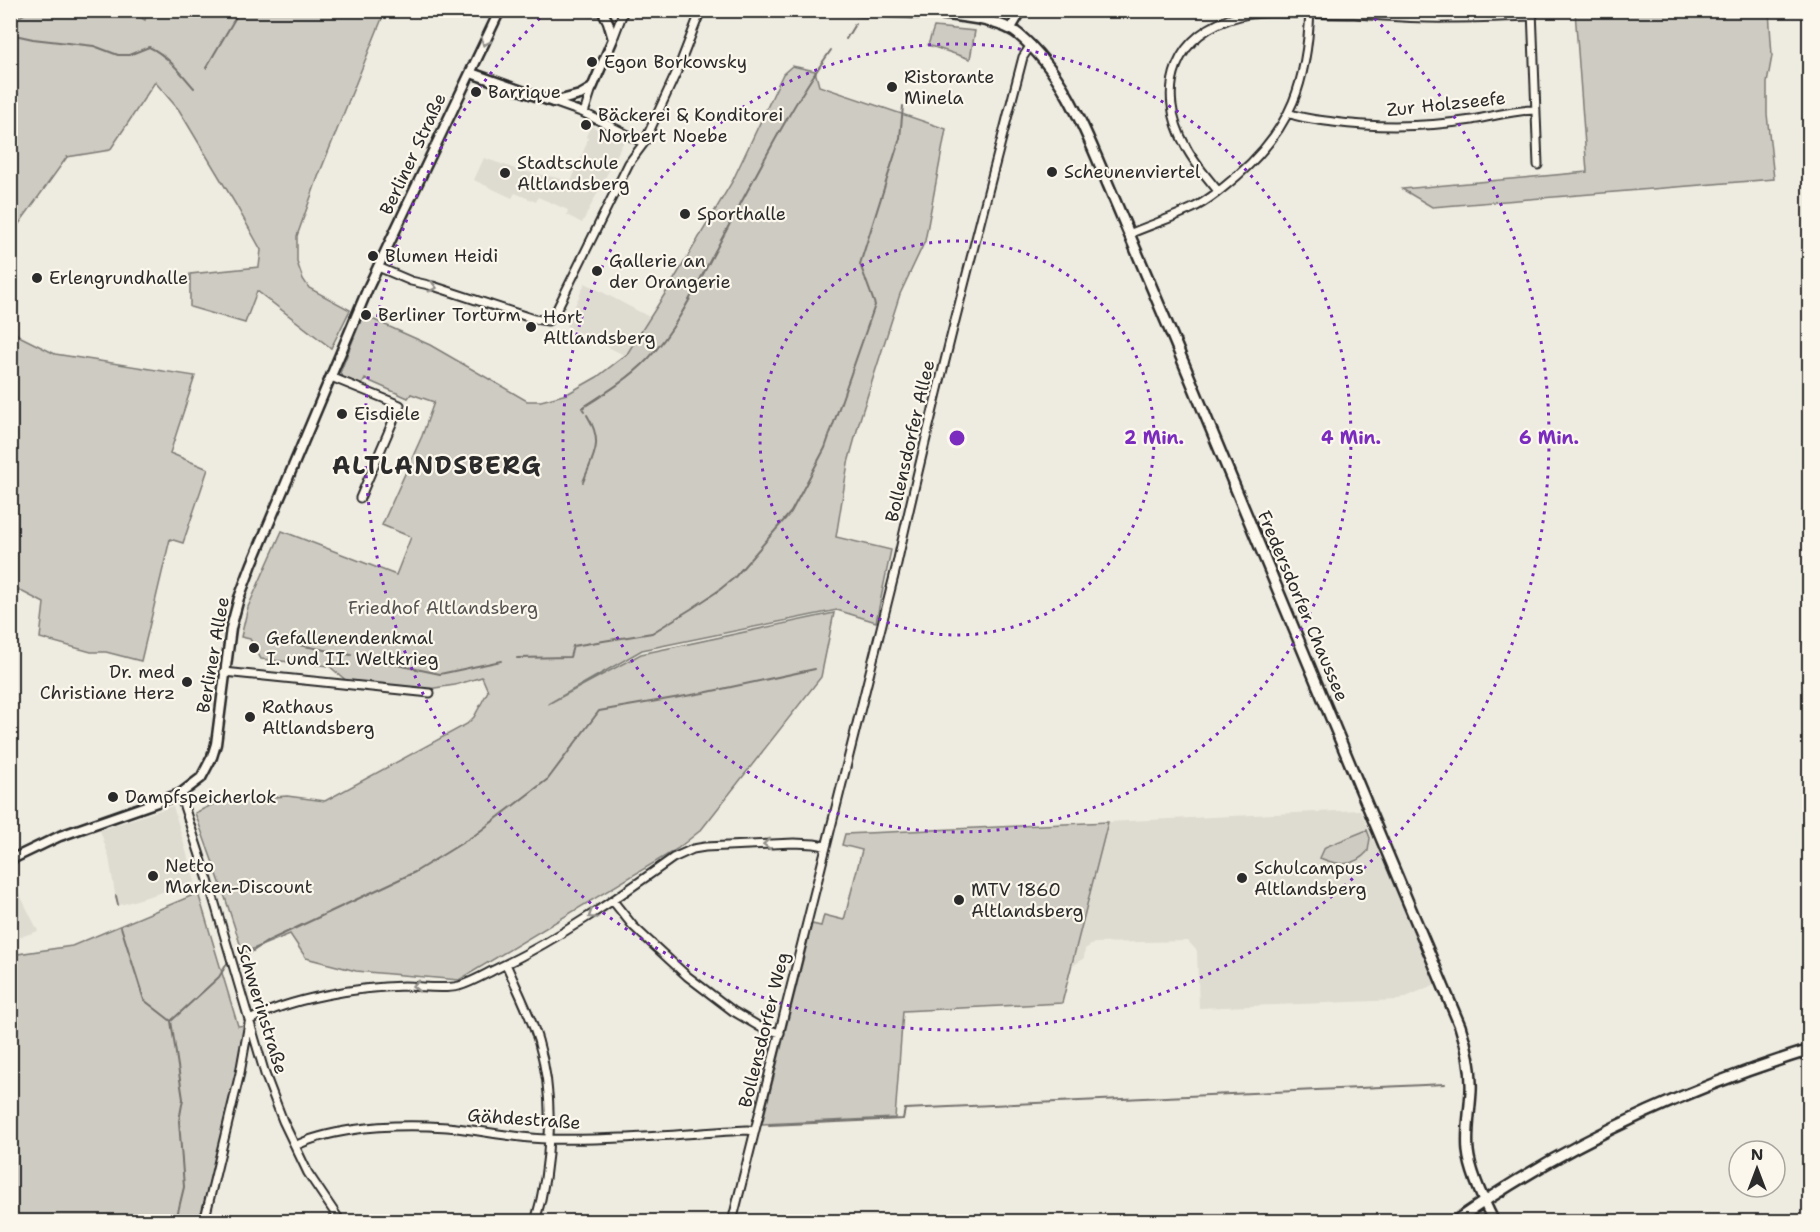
<svg xmlns="http://www.w3.org/2000/svg" width="1820" height="1232" viewBox="0 0 1820 1232" font-family="'Shantell Sans',sans-serif">
  <rect width="100%" height="100%" fill="#eeebe0"/>
  <filter id="ink" filterUnits="userSpaceOnUse"><feTurbulence type="fractalNoise" baseFrequency=".0167" numOctaves="2"/><feDisplacementMap in="SourceGraphic" scale="12" xChannelSelector="R" yChannelSelector="G"/><feConvolveMatrix kernelMatrix="1 2 1 2 8 2 1 2 1" color-interpolation-filters="sRGB"/></filter>
  <g filter="url(#ink)">
    <path fill="#dedbd1" d="M591,126l33,15 -42,82 -15,-8 1,-5 -30,-13 -2,5 -21,-9 -3,5 -38,-18 10,-22 37,13 37,7 13,4 15,-37 2,-7 -2,-2z
      M585,283l68,36 -9,15 -20,21 -58,-29z
      M173,806l22,76 -78,24 -8,-49 -9,-27z
      M1360,810l78,173 -39,17 -200,8 -2,-57 -9,-10 -94,2 -9,6 -1,9 -11,8 5,-32 30,-112z
      M11,877l27,54 -27,9h-1z"/>
    <path fill="#cecbc2" stroke="#7c7b76" stroke-width="1.5" d="M130,11l15,9 3,-10 237,1 -67,166 -21,59v26l6,17 6,9 41,22 -19,38 -74,-57 -12,32 -55,-16v-33l69,-7 2,-17 -25,-45 -57,-95 -24,-28 -45,68 -43,7 -56,78v-219h10l9,-5z
      M1575,11h194l3,45 -5,27v31l7,65 -342,28 -30,-18 185,-17z
      M934,27l41,4 -5,28 -42,-14z
      M792,66l23,5 4,15 127,43 -21,112 -25,53 -39,122 -13,47 -12,74 55,13 -15,72 -39,-12 -195,40 -94,54 93,-50 193,-41 -13,64 -120,153 -24,19 -218,131 -103,-9 -50,-13 -16,-24 -47,19 -20,-62 -28,-78 25,-12 67,-5 38,5 142,-77 7,-7 14,-26 -6,-14 -27,8 -27,4 -17,-1 -63,-6 -19,-16 -68,-7 -11,-20 -9,-2 7,-30 34,-76 114,44 15,-38 -29,-12 40,-89 12,-34 -23,-8 -3,4 -43,-19 -3,6 -20,-8 -2,-4 23,-58 67,30 97,56h14l26,-7 30,-17 30,-23 46,-73 59,-99 51,-108z
      M11,329l10,8 34,17 140,22 -25,77 38,16 -25,74 -13,-4 -29,122 -35,-9h-15l-51,-14 4,-35 -33,-17z
      M1108,822l-46,181 -159,8 -8,107 -133,6 50,-200 9,2 3,-11 20,5 18,-70 -20,-5 3,-11z
      M1367,830l3,8 -2,13c-14,16 -29,15 -48,7l5,-11z
      M198,893l40,133 9,-1 -36,158 -13,38h-187v-266l61,-9z"/>
    <g fill="none" stroke-linecap="round" stroke-linejoin="round">
      <path stroke="#74726e" stroke-width="2" d="M10,34l23,5 61,7 24,9h11l20,-8c18,8 33,27 45,41
        M846,39l9,-15
        M206,68l34,-58
        M584,411l-2,-3c22,-14 48,-30 66,-49 28,-30 46,-68 65,-104 38,-69 72,-141 118,-205
        M583,482c11,-28 21,-39 4,-67
        M273,640l78,15
        M364,658l76,16 61,-13
        M517,658l53,-1 3,-11 79,-13 39,-24 27,-18 16,-13 57,-66 34,-64 50,-143 -15,-41 40,-126 3,-32
        M116,896l2,9
        M121,927l23,73 27,21 12,78 -4,22 5,66 -7,29 -3,6
        M247,955l21,-14 147,-69 60,-37 73,-56 51,-68 104,-18 112,-24
        M171,1021l48,-44 9,-15
        M769,1125l134,-6 2,-10 540,-25"/>
      <g stroke="#2b2b2b" stroke-width="11">
        <path id="minor" d="M1532,10l6,155
          M613,39l11,-29
          M553,102l31,11 60,30
          M584,113l8,-25
          M1288,113c15,6 30,7 45,9 47,6 93,5 139,-2 21,-4 42,-10 64,-10
          M1218,191c-11,-14 -24,-28 -32,-44 -32,-58 -11,-115 54,-131 14,-4 28,-3 41,-3 25,0 49,1 73,1 32,2 64,5 96,4 28,0 55,-1 83,-2
          M1129,234c21,-9 43,-16 64,-26 16,-8 30,-20 44,-32 55,-48 70,-94 73,-166
          M378,267l33,14 22,5 101,33 14,2 6,-5 3,-7 72,-146 15,-20 34,-74 23,-59
          M331,377l69,28 -40,93
          M224,672l206,21
          M180,794l28,86 57,194 18,47 25,52 33,49
          M613,901l20,25 54,50 46,35 27,16 20,6
          M506,964c11,25 24,50 32,76 17,56 14,126 -3,182
          M250,1020c40,-22 109,-33 154,-34 18,0 38,4 55,0 14,-4 28,-13 41,-19 62,-30 117,-69 173,-109l20,-9 12,-2 89,-4 20,1 11,2
          M295,1146c18,-9 37,-13 56,-16 32,-5 64,-5 96,-3 33,3 66,11 99,12 67,2 134,-5 201,-9l7,1
          M204,1222l36,-149 9,-50
          M732,1222l164,-654c38,-172 83,-341 127,-511l8,-12"/>
      </g>
      <g stroke="#2b2b2b" stroke-width="13">
        <path id="tertiary" d="M590,10h16
          M1011,28l9,-15 4,-3
          M471,73l82,29 27,-7 12,-7 21,-49 -5,-17 -5,-10
          M10,860l50,-24 120,-42 21,-16 11,-21 4,-13 15,-116 8,-30 13,-34 116,-276 132,-278"/>
      </g>
      <g stroke="#2b2b2b" stroke-width="14">
        <path id="secondary" d="M858,10c38,2 133,1 160,24 47,39 69,101 92,155 22,51 43,101 64,151 96,229 189,458 286,686 7,21 12,43 11,65 -1,20 -5,40 -3,60 2,20 17,53 26,71
          M1454,1222c108,-76 230,-133 356,-172"/>
      </g>
      <use href="#minor" stroke="#fbf7ec" stroke-width="7"/>
      <use href="#tertiary" stroke="#fbf7ec" stroke-width="8"/>
      <use href="#secondary" stroke="#fbf7ec" stroke-width="9"/>
    </g>
    <defs><path id="oneway-chevron" d="M-2-3.5L2.5 0L-2 3.5" fill="none" stroke-width="1.6" stroke-linecap="round" stroke-linejoin="round" transform="scale(1.5)"/></defs>
    <g stroke="#93918c">
      <use href="#oneway-chevron" transform="translate(485 42) rotate(115)"/>
      <use href="#oneway-chevron" transform="translate(433 287) rotate(15)"/>
      <use href="#oneway-chevron" transform="translate(767 844) rotate(178)"/>
      <use href="#oneway-chevron" transform="translate(592 915) rotate(146)"/>
      <use href="#oneway-chevron" transform="translate(416 986) rotate(-179)"/>
    </g>
  </g>
  <g fill="none" stroke="#7b2cbf" stroke-width="3" stroke-dasharray="3 6">
    <circle cx="957" cy="438" r="197"/>
    <circle cx="957" cy="438" r="394"/>
    <path d="M1368 12A592 592 0 1 1 546 12"/>
  </g>
  <g fill="#2b2b2b" stroke="#fbf7ec" stroke-width="2">
    <circle cx="592" cy="62" r="6"/>
    <circle cx="892" cy="87" r="6"/>
    <circle cx="476" cy="92" r="6"/>
    <circle cx="586" cy="125" r="6"/>
    <circle cx="1052" cy="172" r="6"/>
    <circle cx="505" cy="173" r="6"/>
    <circle cx="685" cy="214" r="6"/>
    <circle cx="373" cy="256" r="6"/>
    <circle cx="597" cy="271" r="6"/>
    <circle cx="37" cy="278" r="6"/>
    <circle cx="366" cy="315" r="6"/>
    <circle cx="531" cy="327" r="6"/>
    <circle cx="342" cy="414" r="6"/>
    <circle cx="254" cy="648" r="6"/>
    <circle cx="187" cy="682" r="6"/>
    <circle cx="250" cy="717" r="6"/>
    <circle cx="113" cy="797" r="6"/>
    <circle cx="153" cy="876" r="6"/>
    <circle cx="1242" cy="878" r="6"/>
    <circle cx="959" cy="900" r="6"/>
  </g>
  <g text-anchor="middle" dominant-baseline="central" stroke-width="4.5" stroke-linejoin="round" paint-order="stroke">
    <g font-size="18" fill="#2b2b2b" stroke="#fbf7ec" text-anchor="start">
      <text x="604" y="62">Egon Borkowsky</text>
      <text x="904" y="77">Ristorante<tspan x="904" dy="21">Minela</tspan></text>
      <text x="488" y="92">Barrique</text>
      <text x="598" y="115">Bäckerei &amp; Konditorei<tspan x="598" dy="21">Norbert Noebe</tspan></text>
      <text x="517" y="163">Stadtschule<tspan x="517" dy="21">Altlandsberg</tspan></text>
      <text x="1064" y="172">Scheunenviertel</text>
      <text x="697" y="214">Sporthalle</text>
      <text x="385" y="256">Blumen Heidi</text>
      <text x="609" y="261">Gallerie an<tspan x="609" dy="21">der Orangerie</tspan></text>
      <text x="49" y="278">Erlengrundhalle</text>
      <text x="378" y="315">Berliner Torturm</text>
      <text x="543" y="317">Hort<tspan x="543" dy="21">Altlandsberg</tspan></text>
      <text x="354" y="414">Eisdiele</text>
      <text x="266" y="638">Gefallenendenkmal<tspan x="266" dy="21">I. und II. Weltkrieg</tspan></text>
      <text x="175" y="672" text-anchor="end">Dr. med<tspan x="175" dy="21">Christiane Herz</tspan></text>
      <text x="262" y="707">Rathaus<tspan x="262" dy="21">Altlandsberg</tspan></text>
      <text x="125" y="797">Dampfspeicherlok</text>
      <text x="165" y="866">Netto<tspan x="165" dy="21">Marken-Discount</tspan></text>
      <text x="1254" y="868">Schulcampus<tspan x="1254" dy="21">Altlandsberg</tspan></text>
      <text x="971" y="890">MTV 1860<tspan x="971" dy="21">Altlandsberg</tspan></text>
    </g>
    <g font-size="18" fill="#2b2b2b" stroke="#fbf7ec">
      <text transform="translate(1446 104) rotate(-6)">Zur Holzseefe</text>
      <text transform="translate(413 154) rotate(-65)">Berliner Straße</text>
      <text transform="translate(910 441) rotate(-77)">Bollensdorfer Allee</text>
      <text transform="translate(1303 606) rotate(67)">Fredersdorfer Chaussee</text>
      <text transform="translate(213 655) rotate(-80)">Berliner Allee</text>
      <text transform="translate(262 1009) rotate(73)">Schwerinstraße</text>
      <text transform="translate(764 1030) rotate(-76)">Bollensdorfer Weg</text>
      <text transform="translate(524 1119) rotate(4)">Gähdestraße</text>
    </g>
    <g font-size="18" fill="#545351" stroke="#fbf7ec">
      <text x="443" y="608">Friedhof Altlandsberg</text>
    </g>
    <g font-size="24" font-weight="bold" letter-spacing="1.5" fill="#2b2b2b" stroke="#fbf7ec">
      <text x="437" y="466">ALTLANDSBERG</text>
    </g>
  </g>
  <circle cx="957" cy="438" r="9" fill="#7b2cbf" stroke="#fbf7ec" stroke-width="3"/>
  <g font-size="18" text-anchor="middle" font-weight="bold" fill="#7b2cbf" stroke="#fbf7ec" stroke-width="4.5" stroke-linejoin="round" paint-order="stroke">
    <text x="1154" y="444">2 Min.</text>
    <text x="1351" y="444">4 Min.</text>
    <text x="1549" y="444">6 Min.</text>
  </g>
  <rect width="1820" height="1232" fill="none" stroke="#fbf7ec" stroke-width="36"/>
  <rect x="18" y="18" width="1784" height="1196" fill="none" stroke="#2b2b2b" stroke-width="2" filter="url(#ink)"/>
  <g transform="translate(1757 1169)"><circle r="28" fill="#fbf7ec" stroke="#a8a59f" stroke-width="1.5"/>
  <path d="M0-4.5L10 22L0 15L-10 22Z" fill="#2b2b2b"/>
  <text y="-9" font-size="16" font-weight="bold" text-anchor="middle" fill="#2b2b2b">N</text>
  </g>
</svg>
